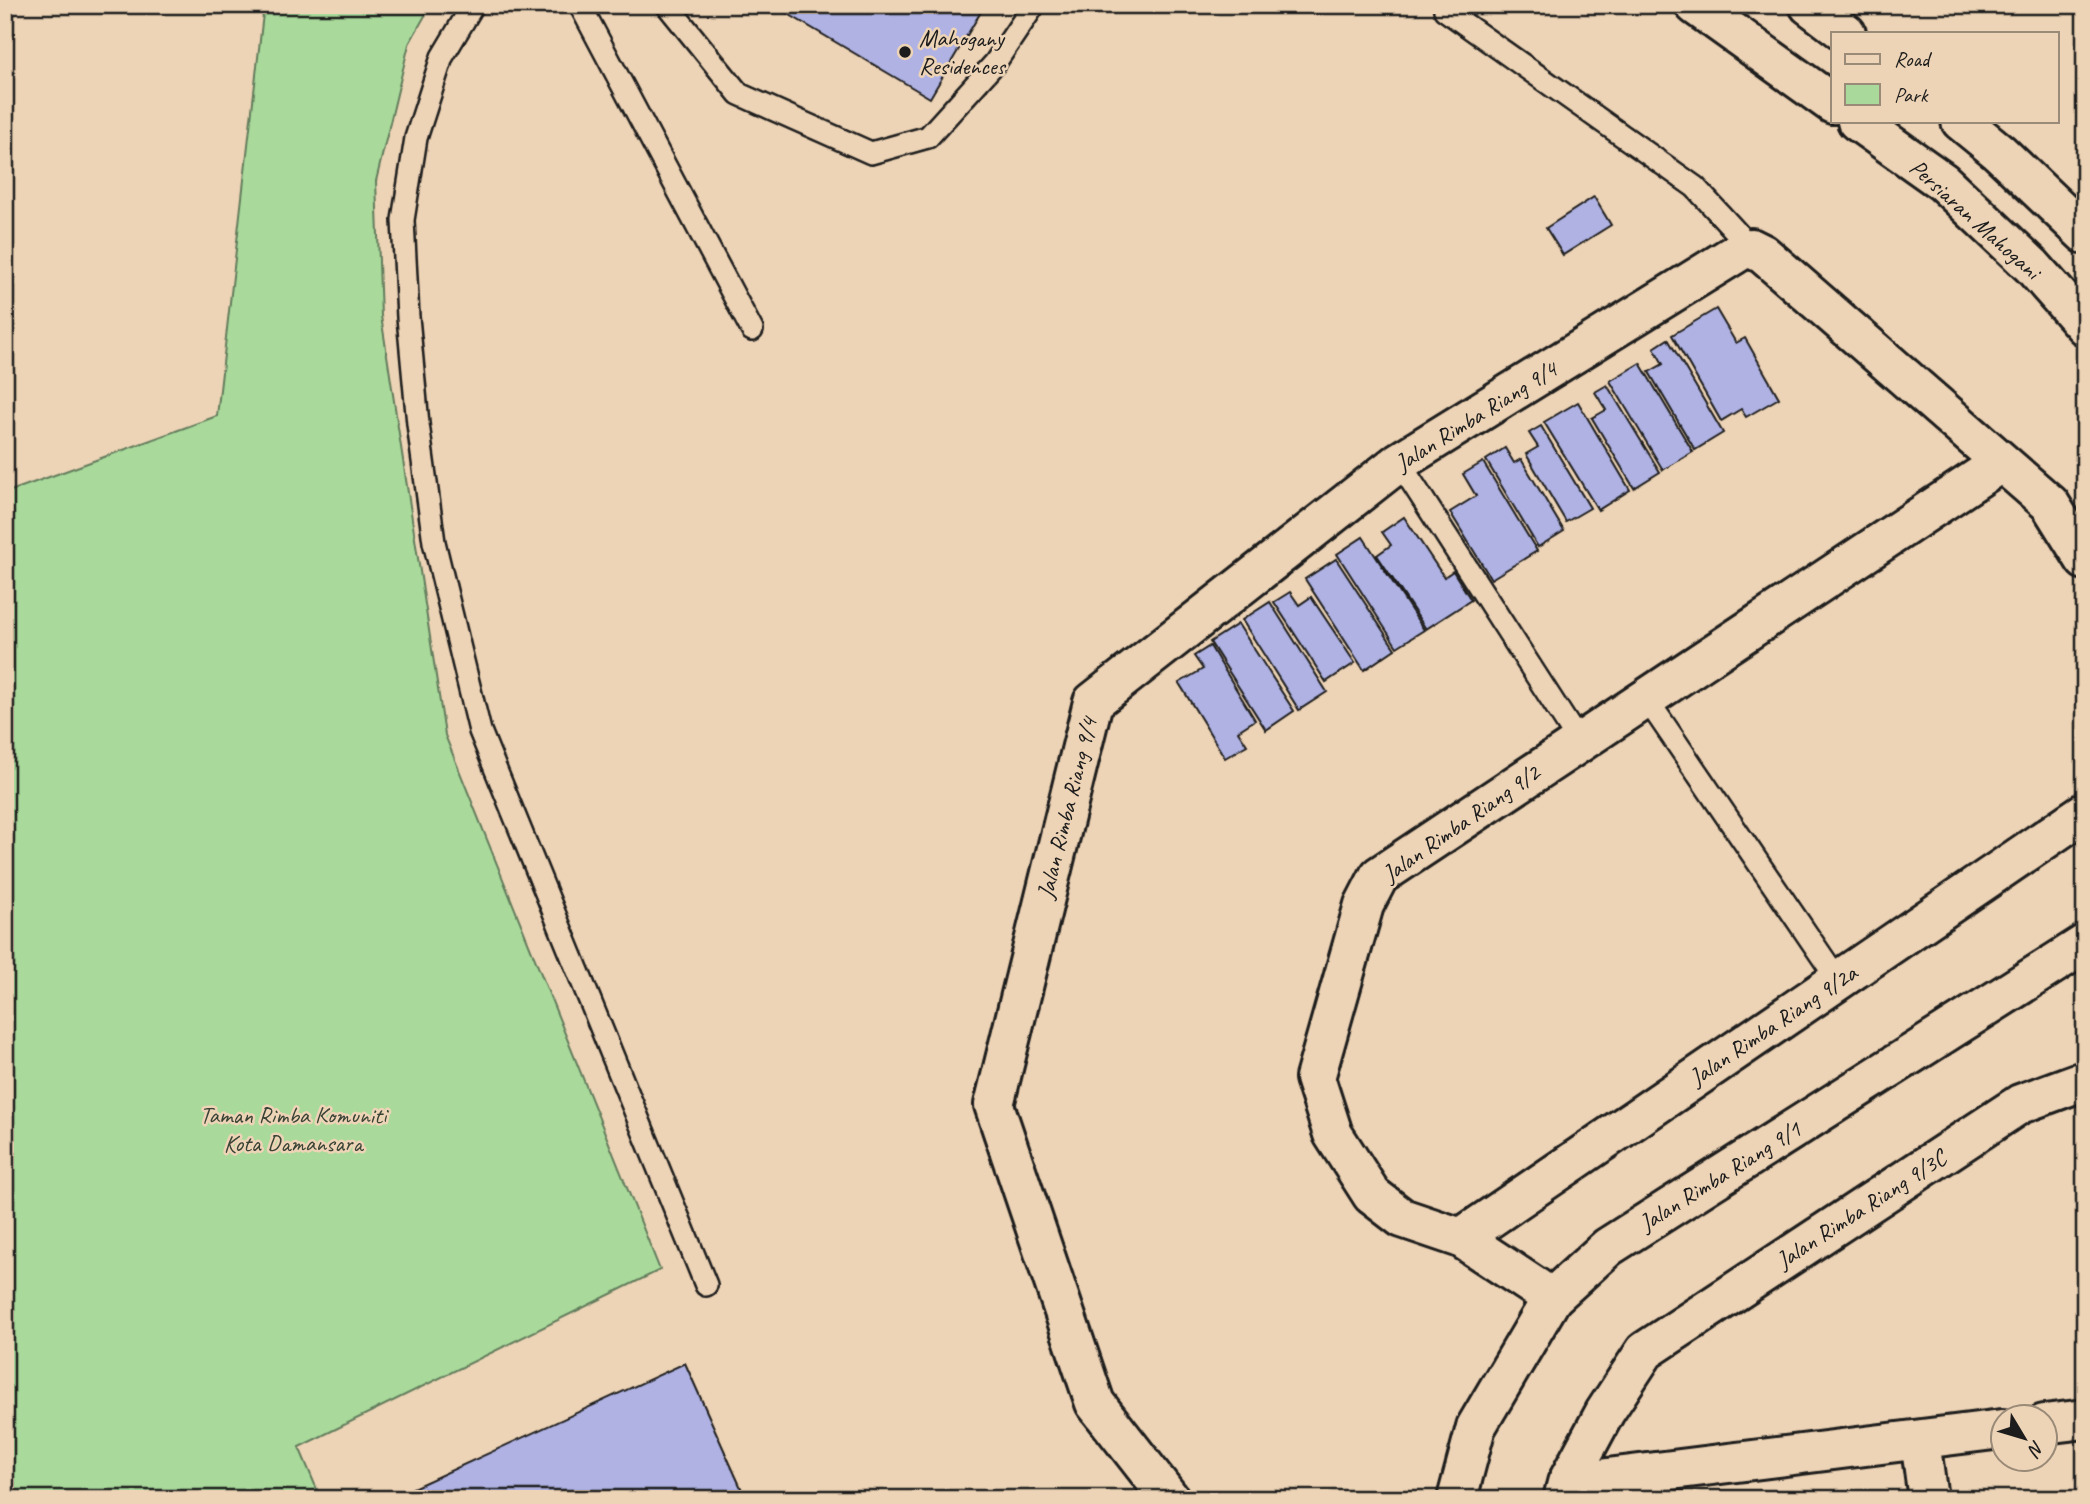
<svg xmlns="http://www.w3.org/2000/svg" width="2090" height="1504" viewBox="0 0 2090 1504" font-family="Caveat,sans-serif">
  <rect width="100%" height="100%" fill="#eed4b6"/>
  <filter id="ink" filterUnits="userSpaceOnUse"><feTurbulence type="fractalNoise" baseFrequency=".0143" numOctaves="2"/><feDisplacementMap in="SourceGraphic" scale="14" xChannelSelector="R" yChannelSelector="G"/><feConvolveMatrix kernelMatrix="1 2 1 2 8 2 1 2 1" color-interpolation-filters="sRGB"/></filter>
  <g filter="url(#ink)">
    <path fill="#a9da9b" stroke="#627b5c" stroke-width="2" d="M264,5h167l-22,39 -33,137 5,135 64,419 215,535 -361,177 22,52h-316v-1006l212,-77z"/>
    <path fill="#afb2e3" stroke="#1c1c1c" stroke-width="2" d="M773,5h212l-55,93z
      M1594,197l17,28 -48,30 -17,-27z
      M1716,309l20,34 9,-5 34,60 -33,19 -5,-8 -20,12 -49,-86z
      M1668,339l55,94 -28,17 -46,-78 14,-8 -9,-16z
      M1640,363l53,89 -30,18 -53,-89z
      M1607,385l53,87 -26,16 -42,-70 14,-8 -11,-18z
      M1578,402l52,88 -32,20 -54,-88z
      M1541,426l49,82 -24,14 -40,-68 12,-7 -9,-14z
      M1505,448l9,15 7,-4 43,72 -26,16 -52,-87z
      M1483,462l54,89 -46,28 -41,-67 26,-16 -13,-22z
      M1404,517l40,60 9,-6 18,29 -45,29 -49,-74 14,-10 -9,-13z
      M1363,537l61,93 -27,17 -60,-93z
      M1336,559l59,90 -31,21 -59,-91z
      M1290,592l9,13 12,-8 44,66 -29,19 -52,-80z
      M1270,602l57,90 -28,18 -57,-90z
      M1238,624l56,87 -28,19 -56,-88z
      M1210,646l45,74 -17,11 9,14 -22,13 -46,-75 24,-14 -9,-13z
      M685,1363l61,136h-357z"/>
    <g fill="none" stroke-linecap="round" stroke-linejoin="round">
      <g stroke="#1c1c1c" stroke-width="26">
        <path id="service" d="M473,5l-31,52 -26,81 -13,82 5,97 10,107 16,118 46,189 226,554
          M580,5l172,325
          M667,5l72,89 132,59 57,-16 67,-74 39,-58
          M1445,10l250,177 56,61
          M1399,462l180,280
          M1646,698l192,282"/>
      </g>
      <g stroke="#1c1c1c" stroke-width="44">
        <path id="minor" d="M1461,1238l624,-426
          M1552,1298l-91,-60 -59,-20 -30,-23 -39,-61 -18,-56 49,-173 15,-29 623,-414
          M2044,1424l41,-5
          M1920,1440l8,59
          M1567,1483l435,-54
          M1170,1499l-75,-96 -101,-298 99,-403 306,-240 341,-211 11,-3 12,6 287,250 35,56
          M1563,1499l4,-16 38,-71 40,-61 375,-247 57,-21 8,-1"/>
      </g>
      <g stroke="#1c1c1c" stroke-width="44">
        <path id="tertiary" d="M1457,1499l19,-72 76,-129 56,-51 477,-303"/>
      </g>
      <g stroke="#1c1c1c" stroke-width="44">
        <path id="secondary" d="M1695,5l138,99
          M1809,5l37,28
          M1857,121l86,61 89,84 53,60
          M1961,121l38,31 86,82"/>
      </g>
      <use href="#service" stroke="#eed4b6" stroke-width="21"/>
      <use href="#minor" stroke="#eed4b6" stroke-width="38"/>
      <use href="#tertiary" stroke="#eed4b6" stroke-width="38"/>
      <use href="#secondary" stroke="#eed4b6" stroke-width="38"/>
    </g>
  </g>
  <circle fill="#1c1c1c" stroke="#eed4b6" stroke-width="2.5" cx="905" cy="52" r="7"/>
  <g text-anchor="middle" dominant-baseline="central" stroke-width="5" stroke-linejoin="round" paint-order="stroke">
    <g font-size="24" fill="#1c1c1c" stroke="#eed4b6" text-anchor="start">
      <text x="919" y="38">Mahogany<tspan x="919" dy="28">Residences</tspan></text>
    </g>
    <g font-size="24" fill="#1c1c1c" stroke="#eed4b6">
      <text transform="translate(1975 219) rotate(42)">Persiaran Mahogani</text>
      <text transform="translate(1476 416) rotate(-32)">Jalan Rimba Riang 9/4</text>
      <text transform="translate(1067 808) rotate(-76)">Jalan Rimba Riang 9/4</text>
      <text transform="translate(1461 823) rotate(-35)">Jalan Rimba Riang 9/2</text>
      <text transform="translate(1773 1025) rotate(-34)">Jalan Rimba Riang 9/2a</text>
      <text transform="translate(1720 1176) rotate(-32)">Jalan Rimba Riang 9/1</text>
      <text transform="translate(1861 1209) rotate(-33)">Jalan Rimba Riang 9/3C</text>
    </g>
    <g font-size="24" fill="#384235" stroke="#eed4b6">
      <text x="293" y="1115">Taman Rimba Komuniti<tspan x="293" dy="28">Kota Damansara</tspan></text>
    </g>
  </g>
  <rect width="2090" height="1504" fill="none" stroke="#eed4b6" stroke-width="28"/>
  <rect x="14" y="14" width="2062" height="1476" fill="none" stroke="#1c1c1c" stroke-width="2.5" filter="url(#ink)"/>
  <rect x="1831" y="32" width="228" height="91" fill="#eed4b6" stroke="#9a8a78" stroke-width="2"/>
  <rect x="1845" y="54" width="35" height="10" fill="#eed4b6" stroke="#9a8a78" stroke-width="2"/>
  <text x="1894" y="66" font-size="21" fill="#1c1c1c">Road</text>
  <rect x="1845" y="84" width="35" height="21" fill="#a9da9b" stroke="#9a8a78" stroke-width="2"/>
  <text x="1894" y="102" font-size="21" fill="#1c1c1c">Park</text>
  <g transform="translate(2024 1438) rotate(128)"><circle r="33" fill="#eed4b6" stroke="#9a8a78" stroke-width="2"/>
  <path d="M0-5L12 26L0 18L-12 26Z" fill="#1c1c1c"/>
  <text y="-10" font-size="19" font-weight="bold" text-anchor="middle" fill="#1c1c1c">N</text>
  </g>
</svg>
